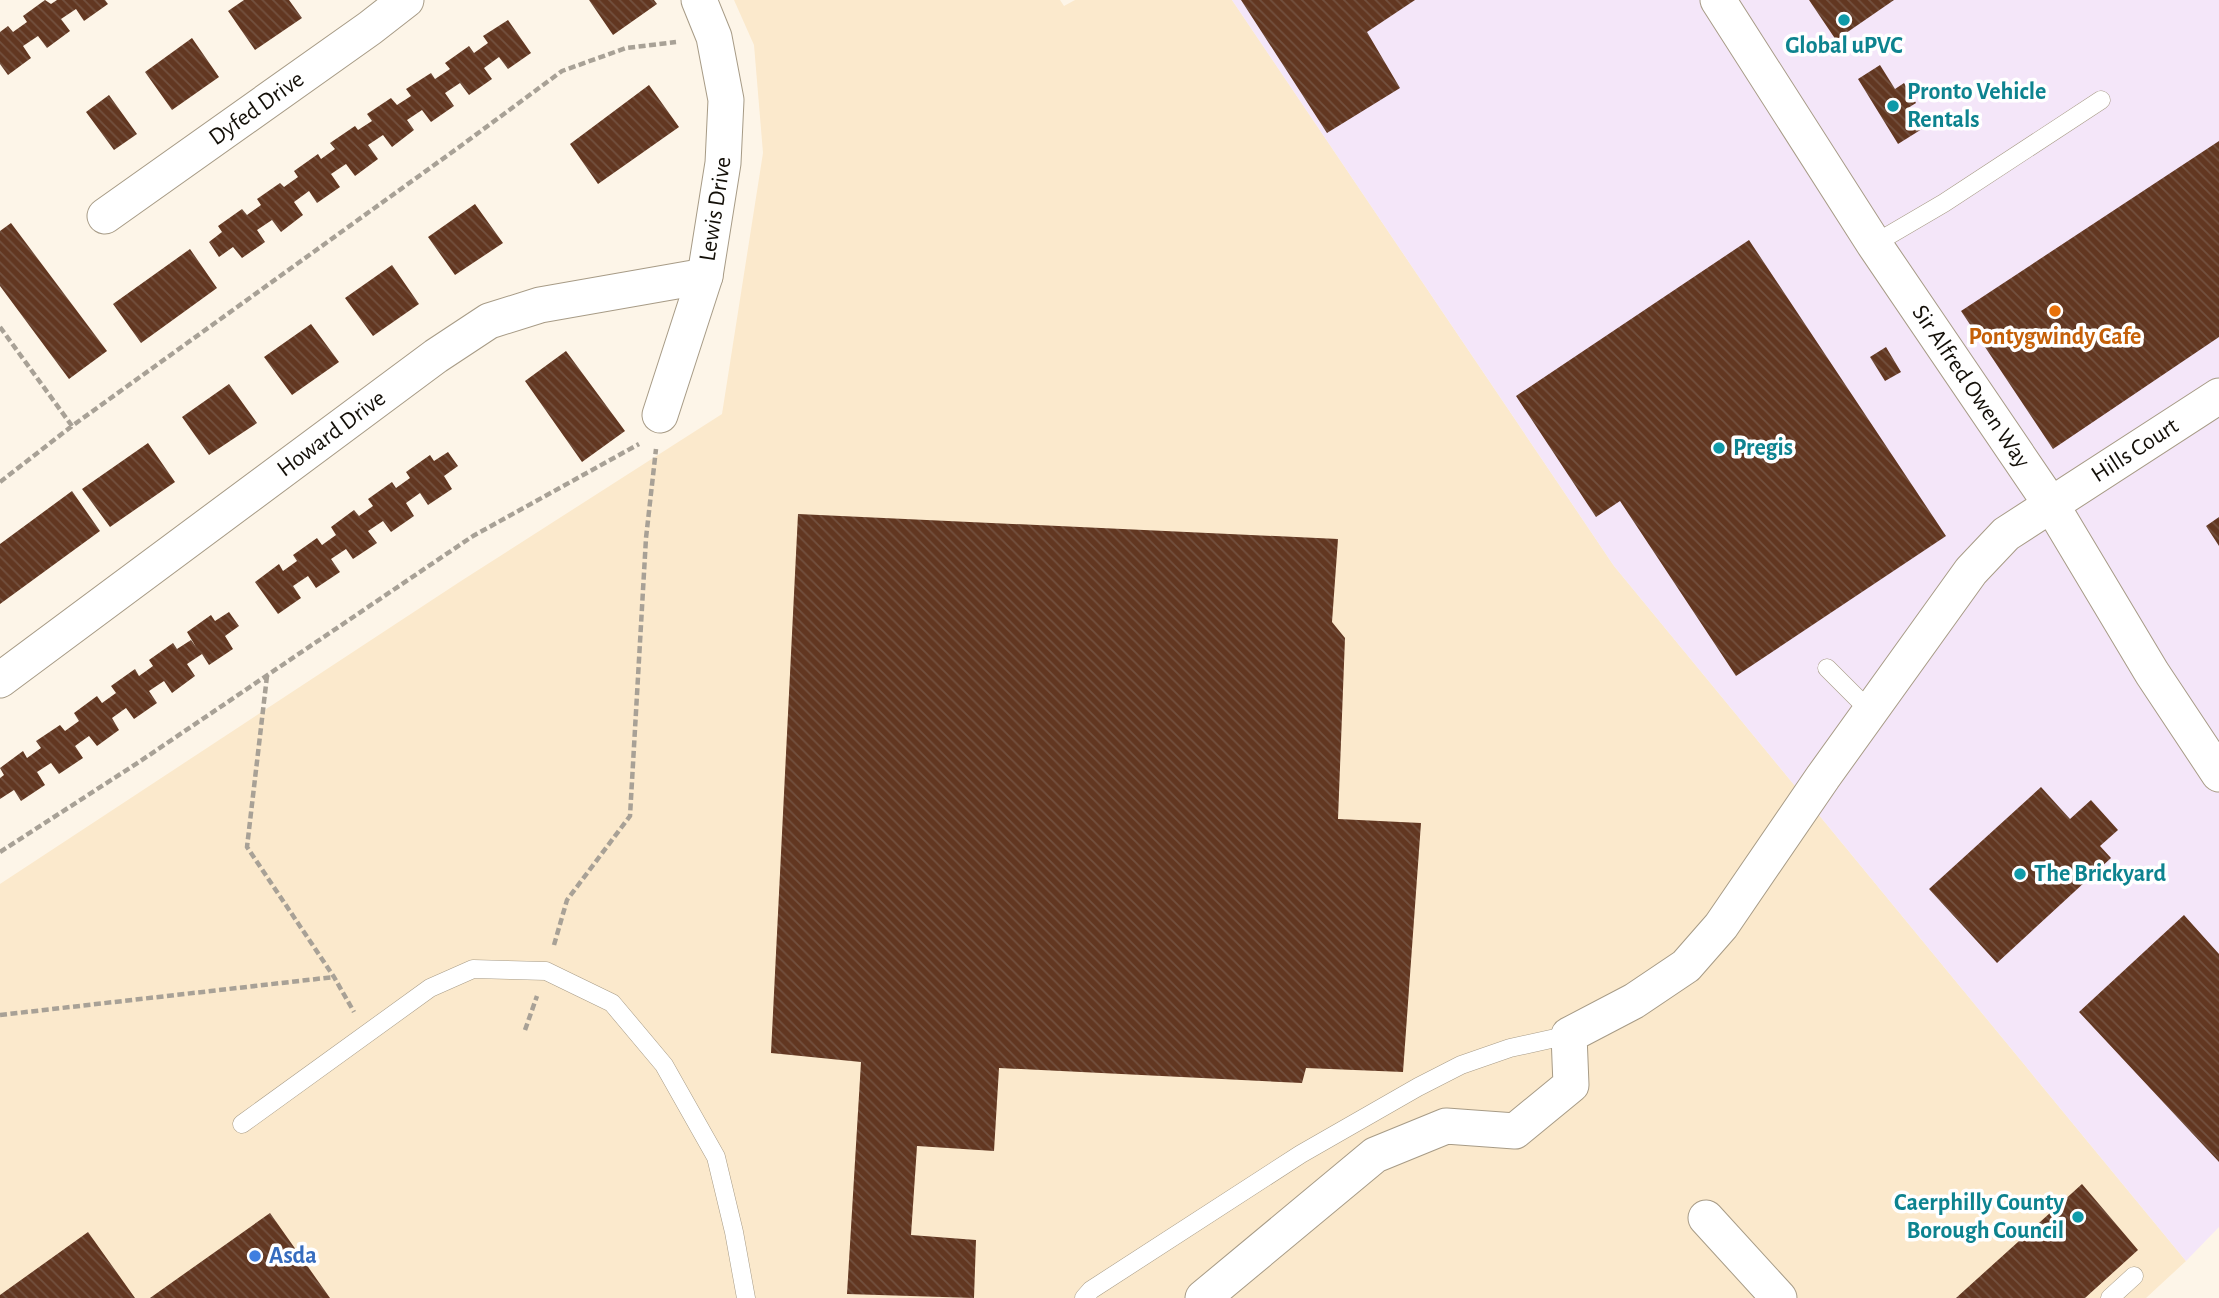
<svg xmlns="http://www.w3.org/2000/svg" width="2219" height="1298" viewBox="0 0 2219 1298" font-family="'Alegreya Sans',sans-serif">
  <defs>
    <pattern id="building-back-hatch" width="6" height="6" patternUnits="userSpaceOnUse" patternTransform="scale(1.75)"><rect width="6" height="6" fill="#623721"/><path d="M-1 5l2 2M0 0l6 6M5-1l2 2" fill="none" stroke="#73513f"/></pattern>
  </defs>
  <rect width="100%" height="100%" fill="#fdf5e8"/>
  <path fill="#fbe9cc" d="M734,0h326l4,6 11,-6h157l382,566 572,695 -40,37h-2146v-414l461,-303 261,-167 41,-261 -9,-108z"/>
  <path fill="#f4e6f9" d="M1232,0h987v1227l-33,34 -572,-695z"/>
  <path fill="url(#building-back-hatch)" d="M45,0l6,4 6,-4h48l3,4 -24,17 -8,-12 -15,10 9,12 -23,17 -9,-12 -15,10 8,12 -23,17 -8,-11v-32l8,-6 5,6 14,-10 -4,-6z
    M244,0h45l13,18 -47,32 -27,-39z
    M589,0h65l3,4 -44,31z
    M1241,0h174l-48,32 33,56 -73,45z
    M1809,0h85l-58,40z
    M508,20l23,33 -23,16 -9,-12 -15,11 8,11 -23,16 -9,-12 -15,10 9,13 -23,16 -9,-12 -15,10 7,10 -22,17 -9,-12 -15,10 10,14 -23,17 -9,-12 -15,10 9,13 -23,16 -8,-12 -15,11 9,13 -22,17 -9,-12 -15,10 8,12 -23,16 -9,-11 -14,10 -10,-15 13,-10 -4,-6 24,-17 5,6 14,-10 -4,-6 23,-16 4,4 14,-10 -4,-6 24,-17 3,5 14,-10 -5,-6 25,-17 3,4 14,-9 -5,-7 24,-16 6,7 14,-9 -5,-7 25,-16 4,6 15,-10 -5,-6 24,-17 5,7 14,-10 -5,-7z
    M192,38l27,39 -47,33 -27,-38z
    M1880,65l15,24 9,-6 12,20 -8,5 14,21 -24,15 -40,-65z
    M649,85l30,42 -81,57 -28,-40z
    M109,95l28,39 -23,16 -28,-38z
    M2219,141v196l-166,112 -92,-138z
    M475,204l28,39 -48,32 -27,-38z
    M11,223l96,128 -38,28 -69,-93v-55z
    M1749,240l197,296 -210,140 -116,-175 -24,16 -80,-121z
    M190,249l27,39 -76,55 -28,-39z
    M392,265l27,39 -46,32 -28,-38z
    M311,324l28,38 -47,33 -28,-38z
    M1886,347l15,25 -16,9 -15,-24z
    M566,351l59,80 -43,31 -57,-81z
    M229,384l28,39 -48,32 -27,-38z
    M148,443l27,39 -65,45 -28,-38z
    M448,452l10,14 -14,10 8,13 -24,16 -8,-12 -14,10 8,13 -23,16 -8,-11 -15,10 9,12 -24,16 -7,-10 -15,10 9,13 -24,16 -8,-12 -15,10 8,12 -23,16 -23,-32 24,-18 4,7 14,-10 -4,-6 24,-17 5,7 14,-10 -5,-8 23,-17 5,6 14,-10 -5,-7 24,-17 4,6 14,-10 -4,-6 24,-17 4,6z
    M72,491l28,40 -100,73v-60z
    M798,514l540,25 -6,83 13,16 -7,181 83,4 -18,249 -97,-4 -4,15 -303,-15 -5,83 -77,-5 -6,89 65,5 -2,58 -127,-4 14,-232 -90,-9z
    M2219,517v29l-13,-20z
    M229,612l10,14 -14,10 8,13 -24,16 -7,-11 -15,10 8,12 -23,17 -8,-12 -15,10 8,12 -23,16 -8,-11 -14,10 7,12 -22,16 -8,-10 -14,10 8,12 -24,16 -8,-11 -14,9 8,13 -24,16 -7,-11 -14,9v-21l4,-3 -4,-7 23,-17 4,7 14,-10 -5,-7 24,-16 5,6 14,-10 -5,-8 23,-17 5,7 14,-10 -5,-7 24,-17 4,7 14,-10 -4,-6 24,-17 4,6 14,-9 5,7 -9,-15 24,-17 4,6z
    M2041,787l29,32 21,-19 27,30 -18,16 11,12 -114,105 -68,-74z
    M2184,915l35,39v208l-140,-150z
    M2082,1184l56,66 -53,48h-129z
    M270,1213l60,85h-180z
    M88,1232l47,66h-135v-3z"/>
  <g fill="none" stroke-linecap="round" stroke-linejoin="round">
    <g stroke="#a79b86" stroke-width="19">
      <path id="service" d="M1874,244l70,-41 157,-103
        M1827,668l43,43
        M242,1124l188,-136 43,-19 73,2 66,32 52,62 52,92 18,75 12,66
        M1084,1298l7,-8 210,-136 117,-67 43,-22 49,-17 59,-13
        M2110,1298l24,-22"/>
    </g>
    <g stroke="#a79b86" stroke-width="37">
      <g id="minor">
        <path id="s1" d="M1718,0l156,244 178,262 100,167 67,101"/>
        <path id="s2" d="M105,216l265,-188 36,-28"/>
        <path id="s3" d="M660,415l45,-139 18,-113 3,-63 -12,-63 -15,-37"/>
        <path id="s4" d="M0,680l436,-324 53,-35 51,-16 165,-29"/>
        <path d="M1706,1218l73,80"/>
        <path id="s5" d="M1203,1298l172,-143 71,-29 69,5 56,-46 -2,-50 65,-34 52,-35 35,-40 102,-149 148,-206 35,-37 213,-138"/>
      </g>
    </g>
    <path stroke="#a8a196" stroke-width="4.5" stroke-dasharray="7 3.5" stroke-linecap="butt" d="M0,327l72,99
      M0,482l72,-56 390,-281 100,-74 64,-23 50,-6
      M267,676l-20,171 87,130 20,35
      M0,852l139,-90 334,-226 166,-92
      M554,945l13,-45 63,-84 16,-278 10,-89
      M0,1015l334,-38
      M525,1030l12,-34"/>
    <use href="#service" stroke="#fff" stroke-width="18"/>
    <use href="#minor" stroke="#fff" stroke-width="35"/>
  </g>
  <g fill="#0f9aa8" stroke="#fff" stroke-width="2.5">
    <circle cx="1844" cy="20" r="7"/>
    <circle cx="1893" cy="106" r="7"/>
    <circle cx="1719" cy="448" r="7"/>
    <circle cx="2020" cy="874" r="7"/>
    <circle cx="2078" cy="1217" r="7"/>
  </g>
  <circle fill="#e8710a" stroke="#fff" stroke-width="2.5" cx="2055" cy="311" r="7"/>
  <circle fill="#3f7fe0" stroke="#fff" stroke-width="2.5" cx="255" cy="1256" r="7"/>
  <g text-anchor="middle" dominant-baseline="central" stroke-width="7" stroke-linejoin="round" paint-order="stroke">
    <g font-size="24" font-weight="bold" fill="#0d838f" stroke="#fff" text-anchor="start">
      <text x="1844" y="46" text-anchor="middle">Global uPVC</text>
      <text x="1907" y="92">Pronto Vehicle<tspan x="1907" dy="28">Rentals</tspan></text>
      <text x="1733" y="448">Pregis</text>
      <text x="2034" y="874">The Brickyard</text>
      <text x="2064" y="1203" text-anchor="end">Caerphilly County<tspan x="2064" dy="28">Borough Council</tspan></text>
    </g>
    <g font-size="24" fill="#130f08" stroke="#fff">
      <text stroke="none"><textPath href="#s2" startOffset="186">Dyfed Drive</textPath></text>
      <text stroke="none"><textPath href="#s3" startOffset="214">Lewis Drive</textPath></text>
      <text stroke="none"><textPath href="#s1" startOffset="462">Sir Alfred Owen Way</textPath></text>
      <text stroke="none"><textPath href="#s4" startOffset="413">Howard Drive</textPath></text>
      <text stroke="none"><textPath href="#s5" startOffset="1320">Hills Court</textPath></text>
    </g>
    <g font-size="24" font-weight="bold" fill="#c56008" stroke="#fff">
      <text x="2055" y="337">Pontygwindy Cafe</text>
    </g>
    <g font-size="24" font-weight="bold" fill="#366cbe" stroke="#fff" text-anchor="start">
      <text x="269" y="1256">Asda</text>
    </g>
  </g>
</svg>
